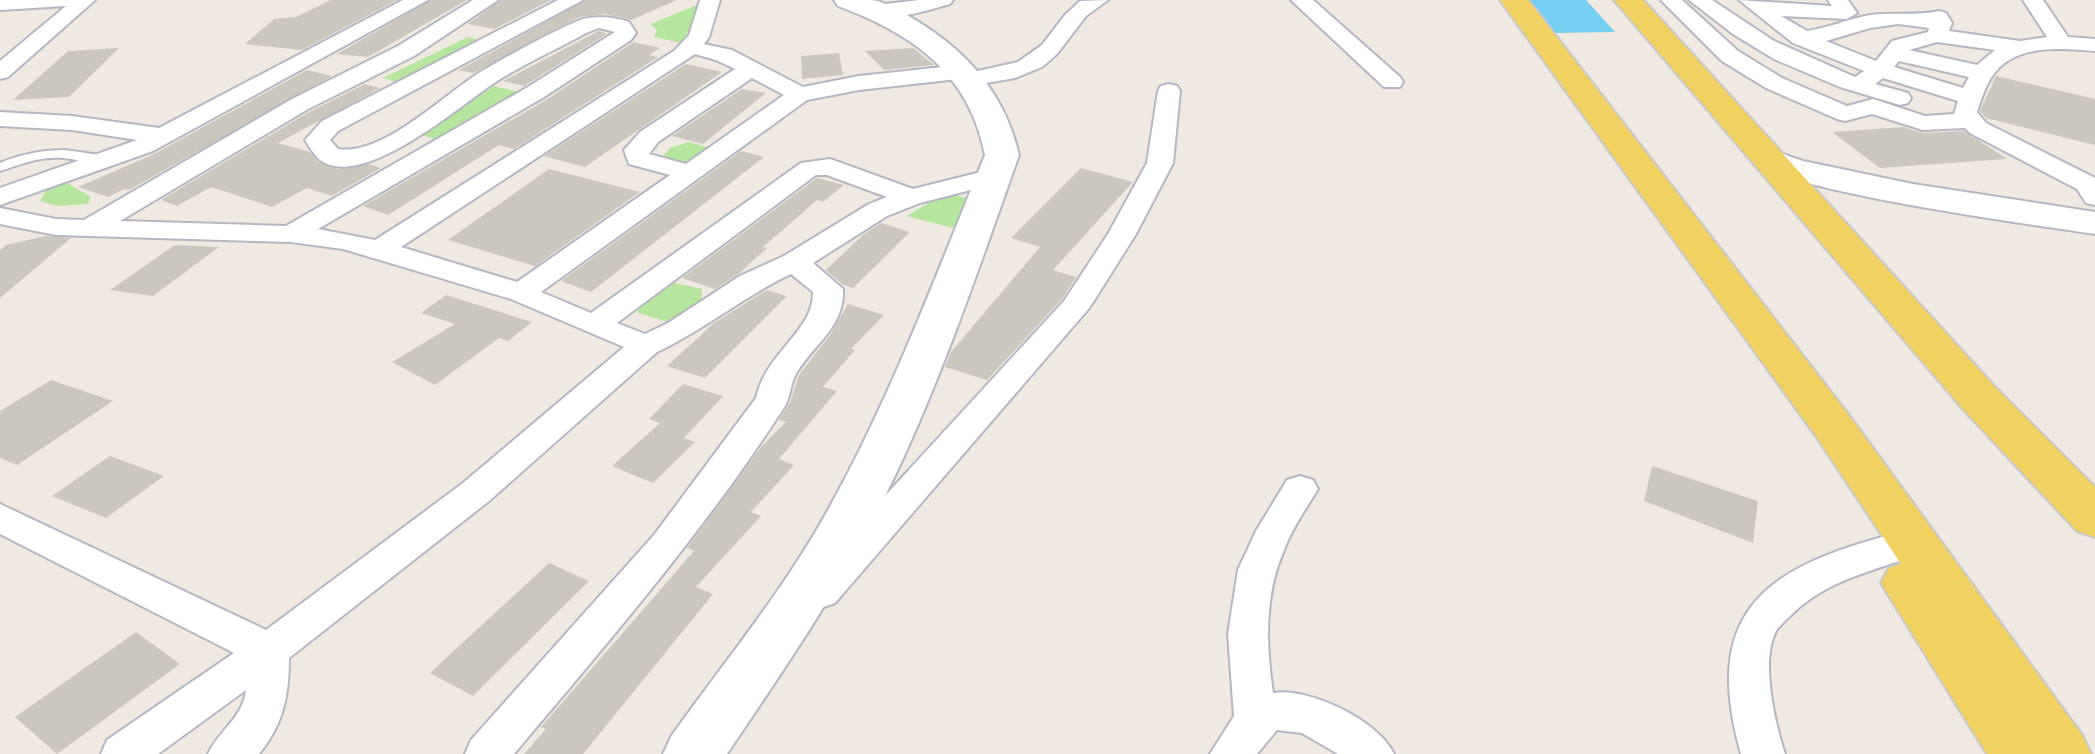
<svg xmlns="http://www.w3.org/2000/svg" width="2095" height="754" viewBox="0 0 2095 754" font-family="'Alegreya Sans',sans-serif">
  <rect width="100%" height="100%" fill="#efe9e1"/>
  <path fill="#b6e59e" d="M706,1l-25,42 -27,-6 3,-7 -6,-6z
    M468,37l18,5 -83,42 -20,-6z
    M494,86l33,8 -84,48 -21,-7z
    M689,142l31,9 -28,19 -34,-9 12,-13z
    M67,183l24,14 -3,7 -31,2 -17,-5 6,-11z
    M943,194l27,4 -17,30 -46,-12z
    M670,282l32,7 -1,18 -30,16 -35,-11z"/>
  <path fill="#75cff0" d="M1529,0h57l29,32 -60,1z"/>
  <path fill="#cbc7bf" d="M331,0h66l-95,50 -57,-6 29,-25 22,-2z
    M431,0h36l-99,57 -31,-3z
    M501,0h50l-57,29 -26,-5z
    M586,0h91l-46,20 -26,-6 -26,3 -106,56 -14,-3z
    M599,31l8,3 -83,52 -21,-5z
    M634,42l26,6 -11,7 9,2 -144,92 -15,-4 -111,70 -25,-9 183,-106z
    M119,48l-50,49 -56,3 55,-49z
    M913,48l21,17 -50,5 -19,-19z
    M839,53l4,22 -41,4 -1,-23z
    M686,64l36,8 -137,95 -41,-11z
    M307,70l25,6 -203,114 -5,-1 -16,8 -30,-10 76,-33z
    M1996,76l99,23v46l-109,-27 -6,-7z
    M365,84l15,4 -102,55 32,9 8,10 19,7 32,-5 12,4 -49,28 -25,-8 -35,19 -61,-20 -34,19 -16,-6 148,-88z
    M742,89l24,4 -63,51 -31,-8z
    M1903,127l20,6 41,-2 43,28 -127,9 -48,-36z
    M741,151l23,6 -173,135 -30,-11z
    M1081,168l52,14 -80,88 23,7 -14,22 -75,81 -42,-13 6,-15 89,-105 -29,-9z
    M549,169l91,23 -105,74 -87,-26z
    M817,178l27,7 -21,17 -6,-2 -54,47 4,1 -30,27 -22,14 -33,-11z
    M881,223l29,9 -57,56 -10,-3 -17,-15 37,-35z
    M46,236l25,2 -71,60v-48l6,-5z
    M175,245l44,2 -66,49 -43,-6z
    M767,290l20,6 -82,82 -38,-12 47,-43z
    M446,295l86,27 -24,19 -9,-3 -64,47 -43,-23 63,-38 -34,-11z
    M848,304l36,11 -33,34 4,1 -32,37 14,4 -58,68 15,6 -43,47 10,4 -65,71 17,7 -130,160h-59l22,-25 -5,-2 153,-176 -7,-3 74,-101 25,-25 -7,-2 11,-17 9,-28 31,-40z
    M51,380l62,21 -96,64 -17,-7v-47z
    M683,384l40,12 -39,42 11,4 -42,41 -41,-17 48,-43 -11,-4z
    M110,456l54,20 -58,42 -54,-22z
    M1652,466l106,35 -5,42 -109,-42z
    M549,563l40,18 -116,115 -43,-23z
    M136,632l44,32 -123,90 -42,-37z"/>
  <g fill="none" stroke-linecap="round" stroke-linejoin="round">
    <g stroke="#b4b7c1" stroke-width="4">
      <path id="lane" d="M65,150l42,6 6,4c-11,8 -35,-1 -50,-2 -23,-2 -41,6 -63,13v-8c21,-9 42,-13 65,-13z"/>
    </g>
    <g stroke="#b4b7c1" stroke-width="4">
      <path id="street" d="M0,0h95l-87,77 -8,2v-18l66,-55 -66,4z
        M403,0h25l-275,151 -153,54v-17l137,-48 -65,-10 -72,-4v-14l72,4 87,12z
        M473,0h25l-84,56 -106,53 -188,112 166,5 242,-139 87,-55 -16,-4 -13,5c-30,17 -63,31 -92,50 -34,23 -132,108 -174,77 -6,-5 -11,-14 -15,-20l17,-19 236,-121h25l-245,131 -8,9 8,9c46,7 106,-55 144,-78 31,-18 65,-37 98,-51 18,-5 32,-3 49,2l7,11 -5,7 -87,57 -226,132 57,11 299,-189 15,-16 11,-35h20l-11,37 -5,7 28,6 71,37 56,-11 103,-11 11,7 45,-10 24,-17 23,-30 15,-14 28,-1 -22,16 -29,38 -15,13 -27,11 -46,8 -11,-7 -99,11 -52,10 -266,192 50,21 210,-150 29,-4 83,30 80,-20 9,3 4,5 -4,5 -82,21 -33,13 -74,47 30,26c2,37 -28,54 -46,83 -7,11 -6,24 -12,34 -80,124 -176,235 -271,348h-49l6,-14 183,-205 102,-137c10,-46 58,-67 57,-106l-22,-18c-47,22 -87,56 -134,78l-168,149 -200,157c0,38 -6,67 -30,96h-51c11,-24 35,-36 38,-64l-88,64h-57l6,-14 127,-87 -234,-119v-30l266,126 197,-147 161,-136 -113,-48 -168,-50 -52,-7 -235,-7 -56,-11v-16l56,11 28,1 208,-121 106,-53zM695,54l21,6 19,9 -95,63 -16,18 5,14 41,11 -153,107 -116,-35zM752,78l32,17 -98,69 -37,-10 9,-12zM816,175h11l60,22 -18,7 -85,52 -44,20 -72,47 -23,11 -28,-11z
        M920,0h33l-3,4c-19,5 -68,22 -83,7l10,-6z
        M1291,0h22l87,77 3,5 -3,5h-16z
        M1661,0h21l56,51 44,27 65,28 26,-7 52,17 29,-2 4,-13 -75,-23 -8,6 33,9 3,5 -3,5 -8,2 -60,-18 -66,-28 -41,-25 -44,-34h23l62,41 81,36 9,-6 -71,-28 -54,-43 93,6 -4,-6h20l9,13 -10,6 -66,-3 26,15c21,-3 41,-12 63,-16 23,-3 48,1 69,-4l7,2 6,10 -3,8 71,10 27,-4 -24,-37h20l25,37 27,2v12c-34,-3 -83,-8 -104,27 -7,11 -10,23 -14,34l9,11 109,55v27l-9,-2 -9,-14 -107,-56 -5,-5 -42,2 -51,-16 -27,7 -8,-2 -71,-31 -44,-27zM1898,24l31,4 -1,4 -36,9 -16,20 -50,-20 44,-13zM1937,42l58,8 -18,15 -68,-15zM1899,61l70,16 -6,11 -69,-21z
        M1169,84l8,2 3,5 -7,72 -37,71 -46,73 -255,296 -14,5 -14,-5 -5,-11 5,-11 257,-280 44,-67 39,-71 11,-72 3,-5z
        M1300,476l13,4 5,9c-12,20 -26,39 -34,61 -20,46 -18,95 -11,143 36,-6 106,28 121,61h-56l-36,-21 -25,-3 -20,24h-47l24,-38 -6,-82 10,-64 18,-39 31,-51z
        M1886,536l13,5 6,10 -6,10c-41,14 -79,24 -110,56 -4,4 -10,9 -13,14 -16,31 -1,92 9,123h-44c-39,-138 19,-184 145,-218z"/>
    </g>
    <g stroke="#b4b7c1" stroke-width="4">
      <path id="secondary" d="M834,0c12,0 26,0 38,0 15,2 32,13 45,21 52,32 88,74 102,134 -44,124 -86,250 -147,367 -42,81 -94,156 -145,232h-64l9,-19c53,-74 112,-145 156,-225 63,-113 108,-235 157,-355 -16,-82 -72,-121 -147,-149z
        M1768,149l35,12 110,23 182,28v22c-52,-8 -323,-44 -344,-75l5,-7z"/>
    </g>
    <g stroke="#c9c9c9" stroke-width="4">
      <path id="primary" d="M1500,0h28l320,414 234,321 9,19h-104l-106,-171 8,-15 12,-4 -85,-128z
        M1614,0h29l352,387 100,100v50l-18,-6 -114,-122z"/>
    </g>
    <use href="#lane" fill="#fff" fill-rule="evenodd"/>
    <use href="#street" fill="#fff" fill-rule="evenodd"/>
    <use href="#secondary" fill="#fff" fill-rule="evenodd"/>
    <use href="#primary" fill="#f2d163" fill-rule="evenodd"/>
  </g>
</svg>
